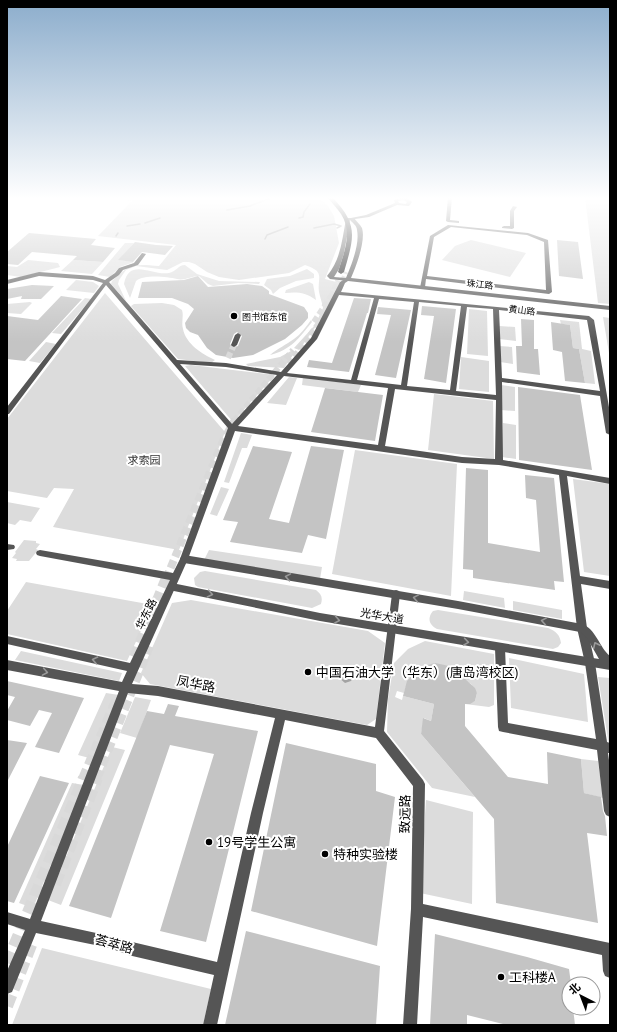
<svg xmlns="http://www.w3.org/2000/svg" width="617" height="1032" viewBox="0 0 617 1032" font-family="'PT Sans','Noto Sans SC',sans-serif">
  <rect width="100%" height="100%" fill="#fff"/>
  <path fill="#dcdcdc" d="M105,197h213l10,9 6,10 5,27 -14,36 15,4 -13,28 -28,39 -5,-2 21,-23 8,-17c-1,-6 -3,-11 -4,-16 -2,-15 7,-20 -14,-27l-16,8 -50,7 -20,-3 -12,-5 -12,-8 -6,-2h-6l-16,8 -31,-4 -10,4 -7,10 -1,4 8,17 -15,-17 1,-3c18,-18 23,-17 47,-15l17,-21 -78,-9 34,-35z
    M585,197h23l2,14v93l-12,-1z
    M471,240l55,13 -16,24 -68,-17 13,-14z
    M125,243h9l-15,17 15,2 -14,5 -10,10 -12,-2z
    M28,260l30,3 2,4 -39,10 -14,-2v-9l10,1z
    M73,260l30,2 -11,12 -31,-3z
    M185,265l12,9 22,7 41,1 -1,2 -21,-1 -25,3 -5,-2 -9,-8c-7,0 -15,5 -22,3 -10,-2 -32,-5 -41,2l-6,17 -6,-14c5,-27 28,-8 45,-11 7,-1 9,-8 16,-8z
    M307,269l7,5v4l-18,3 -16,7 -7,6 -2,-4 -7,-5 3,-6 23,-3z
    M76,280l17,2 6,4 -5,7 -28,-3z
    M309,282l4,2 3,16c-11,-8 -19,-8 -31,-7l1,-3z
    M105,293l120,139 -46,118 -126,-23 21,-38 -20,-1 -7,10 -40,-7v-72z
    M85,298l6,1 -30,35 -9,-1z
    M30,302l2,1 -11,11 -14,-1v-9z
    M162,303l12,2 8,5c2,6 -1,13 1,19 3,15 19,25 32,31l-4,3 -33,-4 -47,-53 3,-2z
    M469,309l18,2 1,45 -21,-2z
    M603,317l7,1v41z
    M311,320l1,2c-13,16 -21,28 -42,33 8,-7 16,-10 24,-16 7,-5 12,-12 17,-19z
    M560,320l19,2 3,27 9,2 4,33 -10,-1 -6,-34 -6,-1 -3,-23 -9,-1z
    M499,326l16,1 1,14 -17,-2z
    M46,342l10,2 -16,19 -11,-2z
    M499,346l13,1 1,17 -13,-2z
    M291,351l4,1 -11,16 -36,-2 -2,-2 34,-7z
    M461,357l28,4v31l-30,-3z
    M191,365l84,10 -42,47 -48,-56z
    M289,377l8,1 -11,27 -19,-2z
    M303,377l58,8 -3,7 -56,-7z
    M501,385l14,2v24l-14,-1z
    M434,394l59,7 1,58 -66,-9z
    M503,423l13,2v34l-14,-2z
    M241,433l11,2 -5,13h-5l-13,35 -5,-1z
    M355,450l102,14 -6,132 -119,-22z
    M573,479l37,5v92l-26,-4z
    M221,487l8,2 -12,27 -7,-2z
    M7,502l33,6 -9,14 -11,-2 -5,5 -8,-2z
    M24,540l12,1v2l4,1 -4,5 2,1 -9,11h-13l1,-2 -5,-1 4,-5 -1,-1z
    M209,550l113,17 -2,12 -116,-19z
    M205,571l111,19c5,4 7,7 5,14l-9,4 -114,-21 -3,-2 -1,-7 6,-6z
    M26,582l127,23 -26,56 -120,-27v-23z
    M464,591l40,7 1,10 -42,-8z
    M191,600l177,31 17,12 -9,76 -9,6 -217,-41 -9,-11 31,-70z
    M513,601l49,9v9l-49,-9z
    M438,610l110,18c8,3 12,7 13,15l-3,4 -5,2 -116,-20c-8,-4 -10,-11 -4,-18z
    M425,641l69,13v51l-5,2 -24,-3 10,-3 2,-8 -6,-9 -7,-4v-11c-28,-6 -50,-12 -60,24l-7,-2 -2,6 7,3 1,-4 31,8 -3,17 -7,-3 -3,16 54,63 -43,-9 -45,-56 1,-33 6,-36 14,-14z
    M21,651l101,22 -3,8 -104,-21z
    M509,658l75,16 4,48 -77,-14z
    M598,677l12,1v67h-1z
    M106,693l13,2 -26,64 -15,-4z
    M135,697l16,3 -14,38 -17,-5z
    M112,747l13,3 -64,155 -13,-5z
    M581,759l17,2 5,37 -19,-5z
    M72,783l12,2 -51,123 -14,-5z
    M426,800l47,12 -1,92 -52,-11z
    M42,948l169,41 -8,36h-191z"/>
  <path fill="#a3a3a3" d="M340,669l11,1 3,6 -3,5 -6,2 -7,-6 -2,-4z"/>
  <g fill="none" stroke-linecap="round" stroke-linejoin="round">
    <path stroke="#a3a3a3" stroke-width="1.5" d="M227,210l23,-4 23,-9
      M299,218l4,-1 1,-5 6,-8
      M145,223l15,-5
      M127,226l13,-2
      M314,228l20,-4 7,2 -4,2
      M116,236l2,-3
      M265,239l2,-4 21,-8"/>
  </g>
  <path fill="#c4c4c4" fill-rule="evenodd" d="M29,233l67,6 -5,6 24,3 -12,14 -30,-2 4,-4 -45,-4 -14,13 -11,-1v-12z
    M557,240l21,2 5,37 -24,-3z
    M135,242l21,3 17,1 -8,9 -23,-3 -9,10 -15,-2z
    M198,276l10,11 39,-3 15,2 7,5v3l35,13 4,6v5l-6,7 -17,14 -32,16 -20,3 -17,-3 -9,-7 -9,-13 -8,-3 -4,-4 -1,-5 9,-14 -6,-5 -16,-6h-34l4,-16 42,-2zM237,332l5,4 -4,10 -5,2 -3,-4 4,-10z
    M32,285l22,1 -13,13h-20l1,-3 -15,3v-10z
    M61,296l21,3 -57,62 -18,-2v-43l31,4z
    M354,298l17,1 -3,14h-1l-18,59 -42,-5 2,-7 23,3z
    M422,306l34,3 -10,74 -22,-4 10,-63 -13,-1z
    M378,307l33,3 -15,68 -21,-3 16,-60 -14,-1z
    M521,319l13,1v29h4l2,26 -23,-3 -1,-26h6z
    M551,322l19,3 3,23 6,1 6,34 -20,-2 -3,-29 -9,-2z
    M518,387l62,8 12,75 -73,-10z
    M325,388l58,7 -8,46 -64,-9z
    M253,446l39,6 -23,67 20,4 22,-77 33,4 -18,89 -18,-4 -6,18 -72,-11 8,-20 -15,-2z
    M466,468l22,2v73l52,9 -4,-52 -10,-2 -1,-23 29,3 10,104 -10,-1 1,9 -82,-12v-8l-10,-1z
    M435,663l29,6v9l11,10 2,5 -2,8 -5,3h-5v22l43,51 40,7 -1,-32 34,7 3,34 17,4 2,14 2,5 2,20 -20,-3 11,90 -102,-20 -2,-84 -73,-85 2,-16 8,3 3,-17 -31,-8 4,-15 7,-8 10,-7z
    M7,681l77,17 -25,55 -24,-6 17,-34 -13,-3 -9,16 -23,-6v-9l8,-14 -8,-2z
    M168,704l11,2 -4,10 83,15 -52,211 -46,-11 54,-177 -44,-9 -59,173 -42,-12 78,-195 17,3z
    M7,740l20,3 -20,39z
    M286,743l90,21v27l19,6 -18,149 -126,-35z
    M40,776l29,7 -55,120 -7,-2v-54z
    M246,931l134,35 -4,59h-151z
    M435,934l92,23 42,12 2,15h-2v24h4l2,17h-68l-40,-10v10h-37z"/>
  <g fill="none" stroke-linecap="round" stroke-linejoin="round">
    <path stroke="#d9d9d9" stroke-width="6" stroke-dasharray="6 3" stroke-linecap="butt" d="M228,358l6,-13"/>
    <path stroke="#d9d9d9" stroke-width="5" stroke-dasharray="5 2.5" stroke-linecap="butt" d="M340,288l6,-16
      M331,296l7,-16"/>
    <path stroke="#d9d9d9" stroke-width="6" stroke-dasharray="6 3" stroke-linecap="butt" d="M314,322l18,-27
      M289,364l33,-45
      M234,421l59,-71"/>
    <path stroke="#d9d9d9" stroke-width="8" stroke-dasharray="8 4" stroke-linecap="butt" d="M166,579l57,-138 12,-21"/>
    <path stroke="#d9d9d9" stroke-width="10" stroke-dasharray="10 5" stroke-linecap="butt" d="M134,657l32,-79
      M83,779l33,-78
      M96,779l53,-133"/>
    <path stroke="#d9d9d9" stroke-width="12" stroke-dasharray="12 6" stroke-linecap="butt" d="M55,884l42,-106
      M7,963l77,-185
      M7,1006l26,-66"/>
    <path fill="#555" fill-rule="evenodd" d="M448,197h4l-2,23 9,1v2l-11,-1 -2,-1z
      M400,198h7l5,4 -3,4 -12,-1 -28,12 -21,3 -2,-1 20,-4 29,-12 -1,-3zM403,200l4,2 -1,2 -7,-1 -1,-2z
      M513,206l4,1 -3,4v17l-2,1 -10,-1v-1l2,-1h6v-15z
      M448,225l80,8 20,7 4,52 -3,2 -123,-15 -1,8 -5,1 10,-52zM451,227l76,8 17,7 2,48 -119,-14 7,-39z
      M142,253l4,1 -8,11 -15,5 -4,5 -10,7 68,78 49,3 55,9 30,-34 29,-56 8,-5 3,2 -6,4 -4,9 248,24 5,4 16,93v22l-4,-2 -6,-37 -98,-14 1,78 107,18v6l-43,-8 13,100 30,5v8l-29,-5 6,44 8,35 12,79 3,1v10h-2l2,14v50l-4,-2 -2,-4 -7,-61 -94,-18 -4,-1 -1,-4 -3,-79 2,-3 3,-1 3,1 2,3 3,75 88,16 -11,-76 -8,-35 -18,-153 -60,-10 -37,-2 -227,-32 -47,128 -56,125 26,2 217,41 17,-133 1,-3 3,-1 3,1 1,3 -16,137 39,49 2,4 -2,120 187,39v35l-5,-2 -2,-5 -1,-16 -179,-38 -6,108h-14l8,-116 2,-123 -37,-48 -91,-18 -22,93 -46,212h-14l11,-50 -86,-20 -18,-7 -74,-15 -24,59 -5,2v-23l18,-41 -18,-6v-12l23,7 89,-228 -112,-21v-10l115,22 5,-11 -120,-27v-8l123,27 40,-83 -130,-24 -3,-1 -1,-2 1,-2 3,-1 133,23 7,-14 48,-131 -122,-143 -97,129h-2v-7l96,-124 -10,-3 -54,-4 -32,8v-4l32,-8 54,4 12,4 10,-7 4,-5 15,-5zM339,295l35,3 -23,82 -64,-7 30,-34zM379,299l35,3 -13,83 -44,-5zM419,302l42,4 -11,84 -43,-4zM467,307l26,2 3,86 -40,-4zM499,310l88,10 13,71 -98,-13zM180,364l46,3 51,8 -45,49zM284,376l104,12 -10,57 -140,-19zM395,389l101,11 -1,59 -33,-2 -77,-11zM128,693l30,3 117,22 -24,95 -34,149 -89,-21 -18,-5 -69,-15z
      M238,333l3,2 -4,10 -3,2 -2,-1 -1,-1 4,-10z
      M7,544l7,1 1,2 -1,2 -7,1z"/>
    <path fill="#555" fill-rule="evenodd" d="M348,218h6c2,3 6,6 8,10 4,12 -6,39 -11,50l259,28v4l-280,-31 -3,-3c14,-17 15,-36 19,-57zM350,220c3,3 7,6 7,10 3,14 -6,36 -11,48l-12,-1 5,-8 5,-16z
      M184,555l274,46 124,23c14,5 17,23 28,32v14l-290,-49 -151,-31 -1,-3 1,-3 3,-1 148,30 279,46 -12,-21 -7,-6 -122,-23 -274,-46 -3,-2 -1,-2 1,-2z"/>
    <path fill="#222" fill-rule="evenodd" d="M327,197h5c27,28 22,40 12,75l-3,2 -3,-2c6,-19 15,-40 3,-58 -4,-6 -9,-11 -14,-17z"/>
  </g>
  <defs><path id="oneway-chevron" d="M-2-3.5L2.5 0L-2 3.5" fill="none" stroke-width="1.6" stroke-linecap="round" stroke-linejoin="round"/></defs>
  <g stroke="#999">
    <use href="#oneway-chevron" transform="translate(288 577) rotate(-170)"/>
    <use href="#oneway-chevron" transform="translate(210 594) rotate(12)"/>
    <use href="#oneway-chevron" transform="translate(416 598) rotate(-170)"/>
    <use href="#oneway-chevron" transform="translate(337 620) rotate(10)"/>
    <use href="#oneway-chevron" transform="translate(544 621) rotate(-170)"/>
    <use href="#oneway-chevron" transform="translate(466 642) rotate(9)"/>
    <use href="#oneway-chevron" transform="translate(596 645) rotate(-115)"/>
    <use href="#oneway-chevron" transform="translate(95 660) rotate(-168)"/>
    <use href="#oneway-chevron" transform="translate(45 672) rotate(10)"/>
  </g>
  <linearGradient id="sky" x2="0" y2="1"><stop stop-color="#8cadcc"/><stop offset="0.58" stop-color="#fff"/><stop offset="1" stop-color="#fff" stop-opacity="0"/></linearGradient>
  <rect width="617" height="342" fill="url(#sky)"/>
  <g fill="#000" stroke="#fff" stroke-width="1.5">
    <circle cx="234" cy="316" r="4"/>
    <circle cx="308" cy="672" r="4"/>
    <circle cx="209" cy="842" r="4"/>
    <circle cx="325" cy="854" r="4"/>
    <circle cx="501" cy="977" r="4"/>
  </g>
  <g text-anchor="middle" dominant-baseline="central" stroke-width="4" stroke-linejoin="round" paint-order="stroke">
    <g font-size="9" fill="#000" stroke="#fff">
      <text transform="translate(480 284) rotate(6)">珠江路</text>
      <text transform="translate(522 310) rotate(6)">黄山路</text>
    </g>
    <g font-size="9" fill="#000" stroke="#fff" text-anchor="start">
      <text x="242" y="316">图书馆东馆</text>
    </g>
    <g font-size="11" fill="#333" stroke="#fff">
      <text x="144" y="460">求索园</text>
    </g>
    <g font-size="11" fill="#000" stroke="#fff">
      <text transform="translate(146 614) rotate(-64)">华东路</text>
      <text transform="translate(382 616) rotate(10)">光华大道</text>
    </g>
    <g font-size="13" fill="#000" stroke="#fff" text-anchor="start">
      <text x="316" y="672">中国石油大学（华东）(唐岛湾校区)</text>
      <text x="217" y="842">19号学生公寓</text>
      <text x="333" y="854">特种实验楼</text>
      <text x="509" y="977">工科楼A</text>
    </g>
    <g font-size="13" fill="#000" stroke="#fff">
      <text transform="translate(196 684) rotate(11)">凤华路</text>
      <text transform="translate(405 814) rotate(-89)">致远路</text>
      <text transform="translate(114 944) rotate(15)">荟萃路</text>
    </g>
  </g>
  <rect width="617" height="1032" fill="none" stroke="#000000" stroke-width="16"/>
  <g transform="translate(581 996) rotate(318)"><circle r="19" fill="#ffffff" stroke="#999999"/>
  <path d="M0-3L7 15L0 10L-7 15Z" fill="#000000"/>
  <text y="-6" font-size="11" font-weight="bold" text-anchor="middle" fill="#000000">北</text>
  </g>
</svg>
